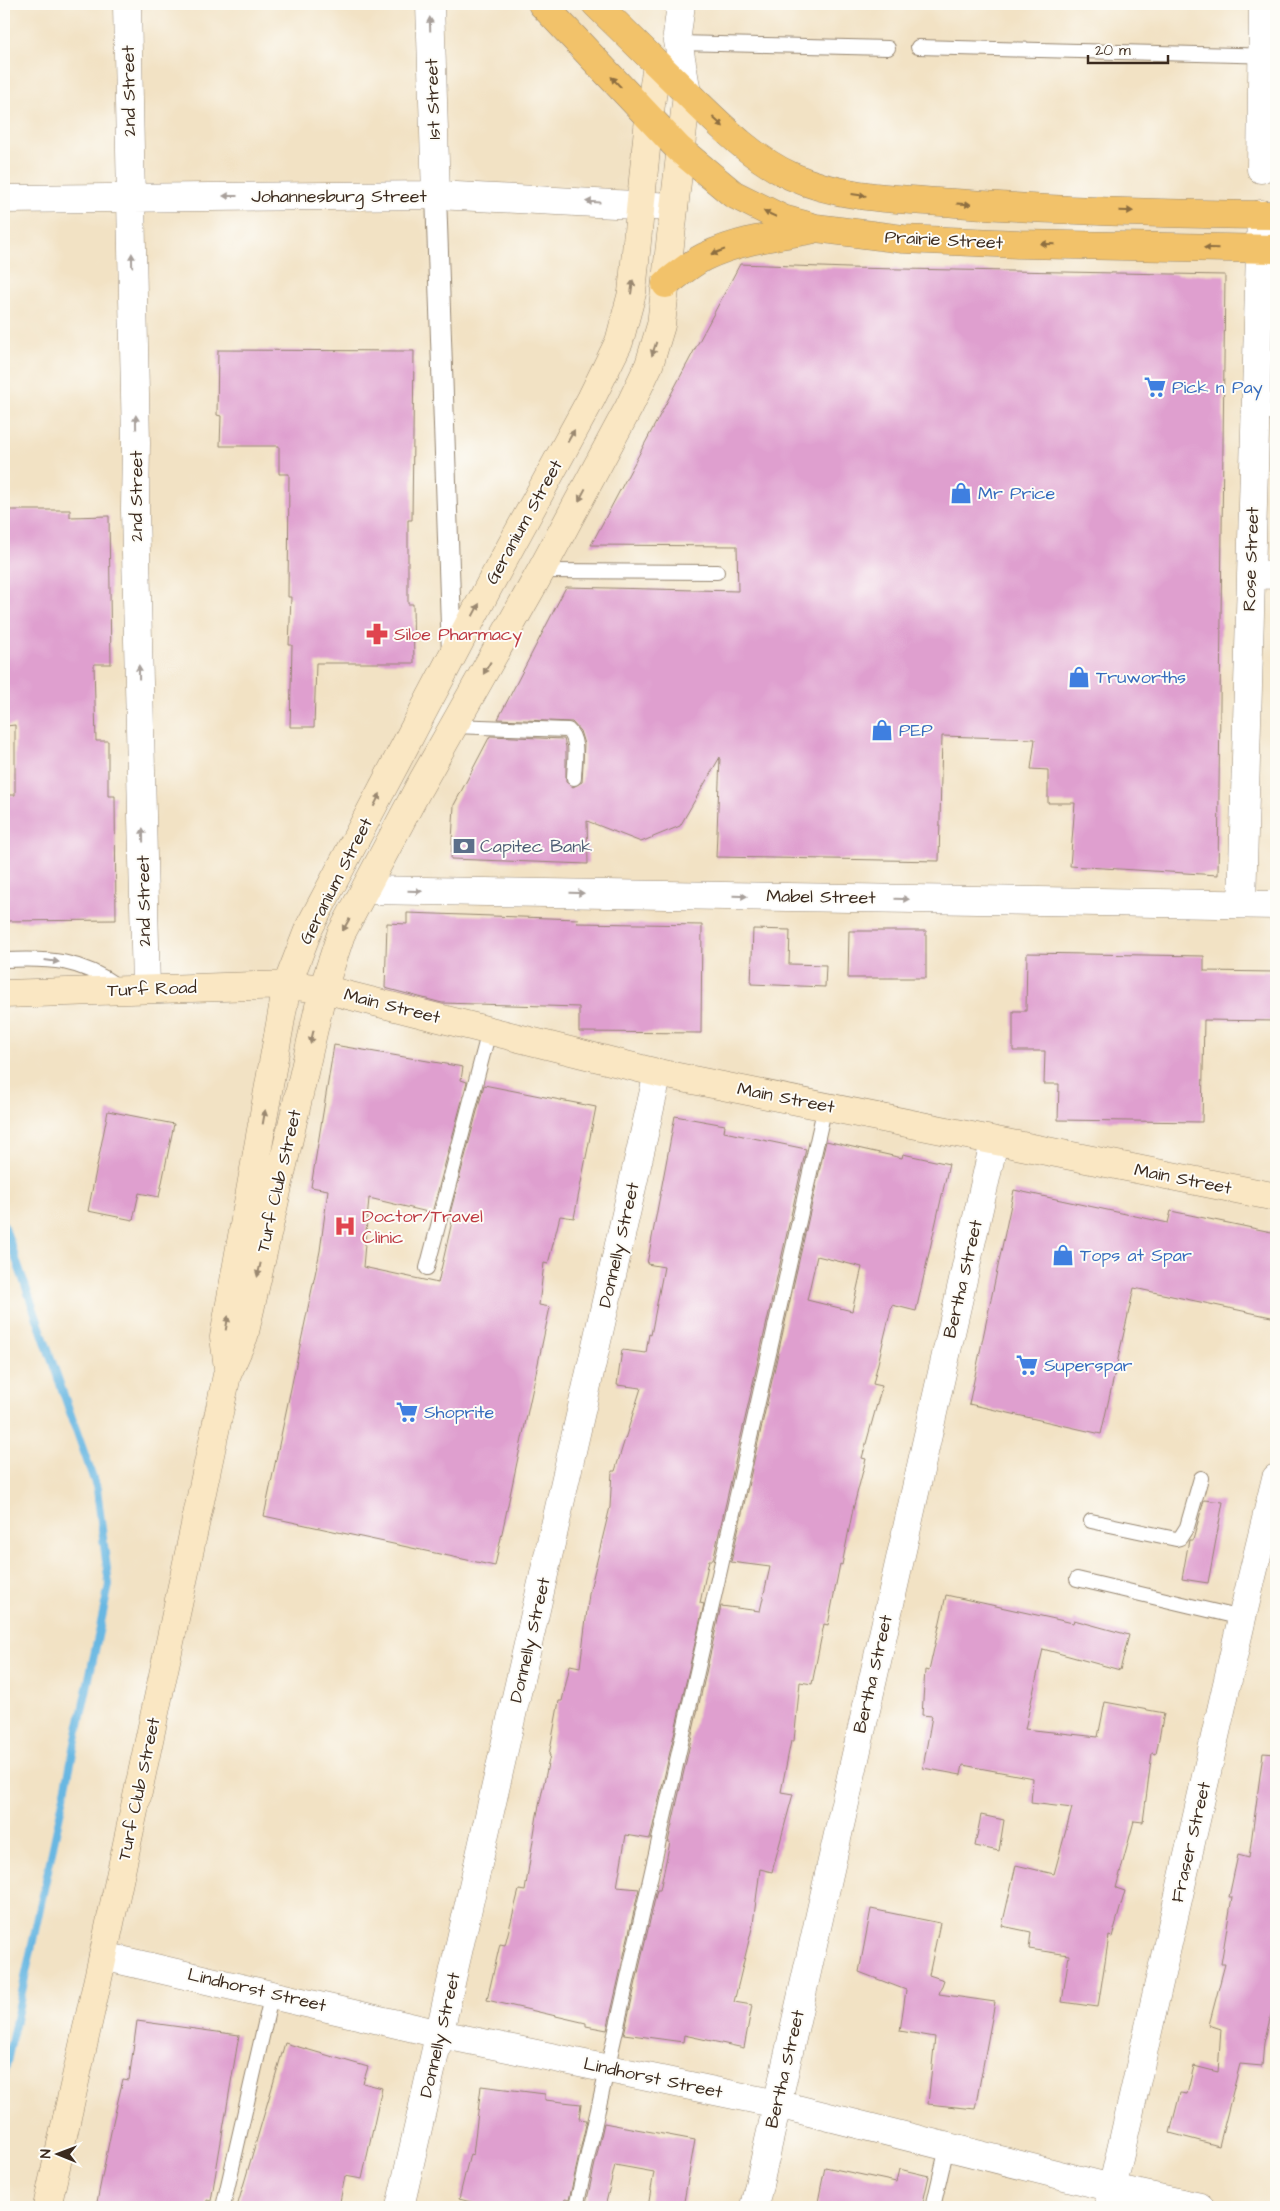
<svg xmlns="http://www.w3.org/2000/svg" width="1280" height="2211" viewBox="0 0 1280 2211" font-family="'Architects Daughter',sans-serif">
  <rect width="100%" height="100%" fill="#fdfcf7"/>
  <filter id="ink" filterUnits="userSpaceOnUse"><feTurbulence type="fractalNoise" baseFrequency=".02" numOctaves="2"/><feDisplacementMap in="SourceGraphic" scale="10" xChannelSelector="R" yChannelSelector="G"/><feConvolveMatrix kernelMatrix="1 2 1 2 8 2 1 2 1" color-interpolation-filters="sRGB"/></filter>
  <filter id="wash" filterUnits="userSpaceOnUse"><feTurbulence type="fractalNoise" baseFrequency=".0096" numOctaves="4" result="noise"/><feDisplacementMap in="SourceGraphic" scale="20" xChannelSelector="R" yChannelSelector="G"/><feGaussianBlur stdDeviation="1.12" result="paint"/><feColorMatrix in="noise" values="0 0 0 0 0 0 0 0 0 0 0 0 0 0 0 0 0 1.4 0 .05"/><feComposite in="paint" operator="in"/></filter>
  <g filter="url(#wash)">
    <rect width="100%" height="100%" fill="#f2e2c4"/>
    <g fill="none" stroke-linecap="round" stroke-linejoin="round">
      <path stroke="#68b7e2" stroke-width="8" d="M4,1225l93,264 12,96 -105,491"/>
    </g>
    <g id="blocks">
      <path fill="#df9fcf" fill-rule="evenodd" d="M740,264l108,4 377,7 -7,600 -148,-9 5,-63h-27v-33l-17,-1 4,-30 -93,-3 -3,125 -223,-4 4,-100 -40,69 -39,16 -54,-21 1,43 -137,-5 3,-54 36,-69 74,3 2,8v35l7,5 9,-5 2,-38 -4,-13 -8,-9 -74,-3 68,-132 172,4 -1,-45 -146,-1z
        M218,350l196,1 -2,169h-4v84h5l1,59h-98l-2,64h-24l2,-82h-3l2,-48h-3l1,-123h-10v-28h-59l1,-30 -4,-1z
        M4,510h66v7l39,-1 2,148h-17l2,77h12v55h7l1,124 -112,1v-58h4v-45h-4v-23h11v-70l-9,1 -2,-58z
        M407,913l171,6 -1,4 125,2 -1,108 -122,-1v-25l-137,-4 -57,-15 2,-65 20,1z
        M753,929l37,1 -1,34 37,1 -1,22 -74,-3z
        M849,931h77v47h-78z
        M1027,953l177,3v15l72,1v49l-72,-1 -2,102 -144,-2 1,-36h-15l1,-33h-32v-40h13z
        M334,1045l129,22 -2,13 6,2 -35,131 -63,-15 -6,69 75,16 15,-66h-4l35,-132 112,22 -22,111 -14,-2 -12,48 -4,-1 -5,42 11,2 -55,259 -231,-50 56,-265 8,-61 -17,-3z
        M108,1111l66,13 -15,73 -20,-4 -6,27 -45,-9z
        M675,1116l50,9 -1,7 82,17 -93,411h-4l-9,43 4,1 -54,235 -24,-4 -9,52 22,2 -32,141 -21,-4v-3l-99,-23 13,-56 5,1 14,-55 6,1 12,-76 13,-60h-1l10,-54h3l8,-36 10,2 9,-73 21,-87 2,-36h3l26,-83 -24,-3 5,-35 24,3 3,-19 2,1 13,-68 -17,-3z
        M826,1141l76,17 1,-4 46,10 -33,147 -24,-6 -19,79 9,2 -20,72 4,1 -13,50 -11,56 -2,-1 -12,61 -4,-1 -12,60 -12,-2 -6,59h-3l-10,51 12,2 -21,78 -12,-3 -7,55 -19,78 18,3 -8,43 -60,-13 -1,7 -59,-8 33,-144h3l10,-48h-2l53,-236 39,5 10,-44 -39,-5zM817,1256l45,11 -10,44 -45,-11z
        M1014,1190l154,33 3,-12 105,22v85l-142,-30 -33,146 -132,-30z
        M1204,1500l19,2 -15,81 -26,-4 7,-39h4z
        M946,1595l127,28 1,-3 55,15 -9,35 -77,-21 -18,80 73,8 7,-35 59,11 -8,41 -4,-1 -9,69 -9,-1 -18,67 9,3 -13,46 -3,-1 -11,71 -36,-5 7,-47 -40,-6 2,-17 -29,-6 14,-61 38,9 18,-66 -41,-5 2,-25 -70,-13 -2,10 -38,-7 9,-52 -10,-1 3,-45 4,1z
        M1263,1753l13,1v241l-12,48 -2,23 -22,-2 -21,82 -49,-13 10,-40 7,1 7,-28 24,6 3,-43 -12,-4 16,-61h-4l11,-67h-3l9,-42 11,3z
        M981,1815l23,5 -5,31 -24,-5z
        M871,1909l69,14 -11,52 15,5 -5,14 56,8 -20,107 -47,-5 7,-67 -35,-6 6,-41 -47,-18z
        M137,2021l102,14 -28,166 -4,-1 -1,7h-110l17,-85 10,-43 6,1z
        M285,2043l83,24 -5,16 19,5 -20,91 -17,-3 -6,31h-102z
        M481,2086l64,8v6l36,4 -2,15 8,1 -18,80 -4,-1 -2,8h-72l-32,-8 11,-45 3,1z
        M604,2123l91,17 -12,67h-35l6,-35 -39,-7 -10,42 -19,-3z
        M825,2167l71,15 3,-13 30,7 -7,31h-105z"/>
    </g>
  </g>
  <g filter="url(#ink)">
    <use href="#blocks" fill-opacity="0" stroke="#968671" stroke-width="1"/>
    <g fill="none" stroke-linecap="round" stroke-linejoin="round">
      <g stroke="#968671" stroke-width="16">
        <path id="service" d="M678,43l210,5
          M918,47l358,9
          M1256,412h20
          M541,571l176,1
          M453,726l115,4c12,10 6,34 6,48
          M4,960c46,-2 76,-1 115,27
          M427,1268l62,-237
          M1091,1521l85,18 4,-1 7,-11 14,-49
          M1077,1579l165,39
          M223,2207l49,-214
          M576,2207l249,-1101
          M933,2207l14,-60"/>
      </g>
      <g stroke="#968671" stroke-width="22">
        <path id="pedestrian" d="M436,195l16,459"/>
      </g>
      <g stroke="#968671" stroke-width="29">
        <path id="minor" d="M127,4l9,439 -1,66 11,480
          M430,4l6,191
          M681,4l-4,31 10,58
          M1261,169l2,-165
          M4,199l432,-4 238,12
          M1251,574l25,1
          M366,890l910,15
          M1242,904l19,-690
          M103,1956l337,78 337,70 335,84 88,19
          M400,2207l258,-1134
          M754,2207l240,-1065
          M1108,2207l134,-589 34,-140"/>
      </g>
      <g stroke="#968671" stroke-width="29">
        <path id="secondary" d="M4,994l283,-9 36,4 335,84 618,124
          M228,1368l-4,-31 63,-352 22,-57 180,-342 102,-187 28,-57 13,-49 17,-175 8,-54
          M47,2207l56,-251 124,-581 17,-39 79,-347 18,-55 77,-145 123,-218 88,-164 20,-42 12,-40 26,-232"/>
      </g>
      <g stroke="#968671" stroke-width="29">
        <path id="primary" d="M542,4l137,145 54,45 50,25 33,9 87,11 116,5 257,5
          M596,4c32,31 63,62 95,93 30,29 61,61 100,79 51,23 109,23 164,27 107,8 214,11 321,12
          M666,284c12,-9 24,-20 38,-27 33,-16 70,-21 106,-27"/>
      </g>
      <use href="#service" stroke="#fff" stroke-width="14"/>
      <use href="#pedestrian" stroke="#fff" stroke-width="20"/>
      <use href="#minor" stroke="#fff" stroke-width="28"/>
      <use href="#secondary" stroke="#fae7c3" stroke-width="28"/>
      <use href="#primary" stroke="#f2c26a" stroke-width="28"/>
    </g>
    <defs><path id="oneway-solid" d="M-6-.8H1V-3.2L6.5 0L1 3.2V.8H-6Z" transform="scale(1.25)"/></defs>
    <g fill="#a79f9a">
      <use href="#oneway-solid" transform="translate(430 24) rotate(-92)"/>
      <use href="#oneway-solid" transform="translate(230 196) rotate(180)"/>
      <use href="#oneway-solid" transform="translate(593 202) rotate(-177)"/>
      <use href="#oneway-solid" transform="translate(132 260) rotate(-91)"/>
      <use href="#oneway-solid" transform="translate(136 422) rotate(-91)"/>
      <use href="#oneway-solid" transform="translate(139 672) rotate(-91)"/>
      <use href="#oneway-solid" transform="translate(143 835) rotate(-91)"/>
      <use href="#oneway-solid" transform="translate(415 891) rotate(1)"/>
      <use href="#oneway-solid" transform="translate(577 893) rotate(1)"/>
      <use href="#oneway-solid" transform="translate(740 896) rotate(1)"/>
      <use href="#oneway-solid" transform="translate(902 899) rotate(1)"/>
      <use href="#oneway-solid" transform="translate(52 961) rotate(8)"/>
    </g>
    <g fill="#8d6e40">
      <use href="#oneway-solid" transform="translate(616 82) rotate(-133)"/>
      <use href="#oneway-solid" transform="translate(718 122) rotate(42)"/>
      <use href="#oneway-solid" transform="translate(859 195) rotate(7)"/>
      <use href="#oneway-solid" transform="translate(964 204) rotate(4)"/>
      <use href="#oneway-solid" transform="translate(1126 211) rotate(2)"/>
      <use href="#oneway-solid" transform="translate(770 214) rotate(-156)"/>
      <use href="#oneway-solid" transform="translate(1048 244) rotate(-179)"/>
      <use href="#oneway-solid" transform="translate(1211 248) rotate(-179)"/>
      <use href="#oneway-solid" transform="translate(718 252) rotate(159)"/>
    </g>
    <g fill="#9a8870">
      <use href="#oneway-solid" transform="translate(632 287) rotate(-82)"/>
      <use href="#oneway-solid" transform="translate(654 349) rotate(108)"/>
      <use href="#oneway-solid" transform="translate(571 436) rotate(-61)"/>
      <use href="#oneway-solid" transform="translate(582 495) rotate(118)"/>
      <use href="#oneway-solid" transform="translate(476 610) rotate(-62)"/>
      <use href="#oneway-solid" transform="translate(487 668) rotate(120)"/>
      <use href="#oneway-solid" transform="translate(377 800) rotate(-63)"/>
      <use href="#oneway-solid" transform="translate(346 925) rotate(119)"/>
      <use href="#oneway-solid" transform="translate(312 1037) rotate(103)"/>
      <use href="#oneway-solid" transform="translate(264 1117) rotate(-80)"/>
      <use href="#oneway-solid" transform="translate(259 1270) rotate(103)"/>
      <use href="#oneway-solid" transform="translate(227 1323) rotate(-80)"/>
    </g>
  </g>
  <defs>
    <g id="supermarket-bare" transform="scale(1.725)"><path d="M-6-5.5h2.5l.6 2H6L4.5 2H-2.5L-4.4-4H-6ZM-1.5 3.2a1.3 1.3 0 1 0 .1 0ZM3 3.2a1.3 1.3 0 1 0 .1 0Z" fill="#3f7fe0" stroke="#fdfcf7" stroke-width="2.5" paint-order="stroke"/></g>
    <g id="shop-bare" transform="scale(1.725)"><path d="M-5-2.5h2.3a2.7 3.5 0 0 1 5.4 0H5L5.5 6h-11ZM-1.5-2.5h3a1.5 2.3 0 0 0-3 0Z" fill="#3f7fe0" stroke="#fdfcf7" stroke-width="2.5" paint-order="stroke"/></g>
    <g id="pharmacy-bare" transform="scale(1.725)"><path d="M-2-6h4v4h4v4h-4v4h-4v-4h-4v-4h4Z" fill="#e0444e" stroke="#fdfcf7" stroke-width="2.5" paint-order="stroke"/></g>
    <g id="bank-bare" transform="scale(1.725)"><path d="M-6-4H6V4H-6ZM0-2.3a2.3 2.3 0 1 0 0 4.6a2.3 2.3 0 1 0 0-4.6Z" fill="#5c6f8a" stroke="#fdfcf7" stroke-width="2.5" paint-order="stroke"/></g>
    <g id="hospital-bare" transform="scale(1.725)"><path d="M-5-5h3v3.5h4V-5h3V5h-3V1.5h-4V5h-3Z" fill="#e0444e" stroke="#fdfcf7" stroke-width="2.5" paint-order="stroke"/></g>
  </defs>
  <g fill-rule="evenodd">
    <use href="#supermarket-bare" x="1155" y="387"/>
    <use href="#shop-bare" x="961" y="493"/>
    <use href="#pharmacy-bare" x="377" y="634"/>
    <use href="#shop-bare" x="1079" y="677"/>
    <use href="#shop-bare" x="882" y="730"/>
    <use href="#bank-bare" x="464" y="846"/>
    <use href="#hospital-bare" x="345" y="1226"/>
    <use href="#shop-bare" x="1063" y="1255"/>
    <use href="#supermarket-bare" x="1027" y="1365"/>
    <use href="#supermarket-bare" x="407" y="1412"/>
  </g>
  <g text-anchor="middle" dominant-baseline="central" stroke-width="4" stroke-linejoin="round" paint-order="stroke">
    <g font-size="18" fill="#3b2a1e" stroke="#fdfcf7">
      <text transform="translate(129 91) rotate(-91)">2nd Street</text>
      <text transform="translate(433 99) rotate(-92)">1st Street</text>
      <text x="339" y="196">Johannesburg Street</text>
      <text transform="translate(944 240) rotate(3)">Prairie Street</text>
      <text transform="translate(136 496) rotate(-90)">2nd Street</text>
      <text transform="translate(524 522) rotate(-61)">Geranium Street</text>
      <text transform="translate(1251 559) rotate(-88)">Rose Street</text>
      <text transform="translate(336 881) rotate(-63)">Geranium Street</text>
      <text transform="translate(821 897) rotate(1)">Mabel Street</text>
      <text transform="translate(144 901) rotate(-91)">2nd Street</text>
      <text transform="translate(152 989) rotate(-2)">Turf Road</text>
      <text transform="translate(392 1006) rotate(14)">Main Street</text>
      <text transform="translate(786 1098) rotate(11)">Main Street</text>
      <text transform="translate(1183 1179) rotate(11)">Main Street</text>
      <text transform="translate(279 1181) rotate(-77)">Turf Club Street</text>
      <text transform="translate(619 1245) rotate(-77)">Donnelly Street</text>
      <text transform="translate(963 1279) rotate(-77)">Bertha Street</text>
      <text transform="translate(530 1640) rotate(-77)">Donnelly Street</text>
      <text transform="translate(873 1674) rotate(-77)">Bertha Street</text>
      <text transform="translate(139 1789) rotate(-78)">Turf Club Street</text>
      <text transform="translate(1191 1842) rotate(-77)">Fraser Street</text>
      <text transform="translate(257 1990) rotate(13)">Lindhorst Street</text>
      <text transform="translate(440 2035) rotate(-77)">Donnelly Street</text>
      <text transform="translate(785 2069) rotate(-77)">Bertha Street</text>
      <text transform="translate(653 2078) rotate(12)">Lindhorst Street</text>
    </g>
    <g font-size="18" fill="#366cbe" stroke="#fdfcf7" text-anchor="start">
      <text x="1172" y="387">Pick n Pay</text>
      <text x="978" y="493">Mr Price</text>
      <text x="1096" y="677">Truworths</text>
      <text x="899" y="730">PEP</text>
      <text x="1080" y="1255">Tops at Spar</text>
      <text x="1044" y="1365">Superspar</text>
      <text x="424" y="1412">Shoprite</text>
    </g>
    <g font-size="18" fill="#be3a42" stroke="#fdfcf7" text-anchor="start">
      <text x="394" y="634">Siloe Pharmacy</text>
      <text x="362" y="1216">Doctor/Travel<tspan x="362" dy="21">Clinic</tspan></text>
    </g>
    <g font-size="18" fill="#4e5e75" stroke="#fdfcf7" text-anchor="start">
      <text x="480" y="846">Capitec Bank</text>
    </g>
  </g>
  <rect width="1280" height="2211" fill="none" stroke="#fdfcf7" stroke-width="20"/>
  <g transform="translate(58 2154) rotate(271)" stroke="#fdfcf7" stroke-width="4" paint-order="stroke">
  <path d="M0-4L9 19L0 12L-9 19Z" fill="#3b2a1e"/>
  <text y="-8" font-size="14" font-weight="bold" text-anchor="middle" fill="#3b2a1e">N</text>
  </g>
  <path d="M1088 55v8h80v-8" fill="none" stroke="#3b2a1e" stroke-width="2.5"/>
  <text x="1095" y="55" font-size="15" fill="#3b2a1e" stroke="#fdfcf7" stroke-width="4" paint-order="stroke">20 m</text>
</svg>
